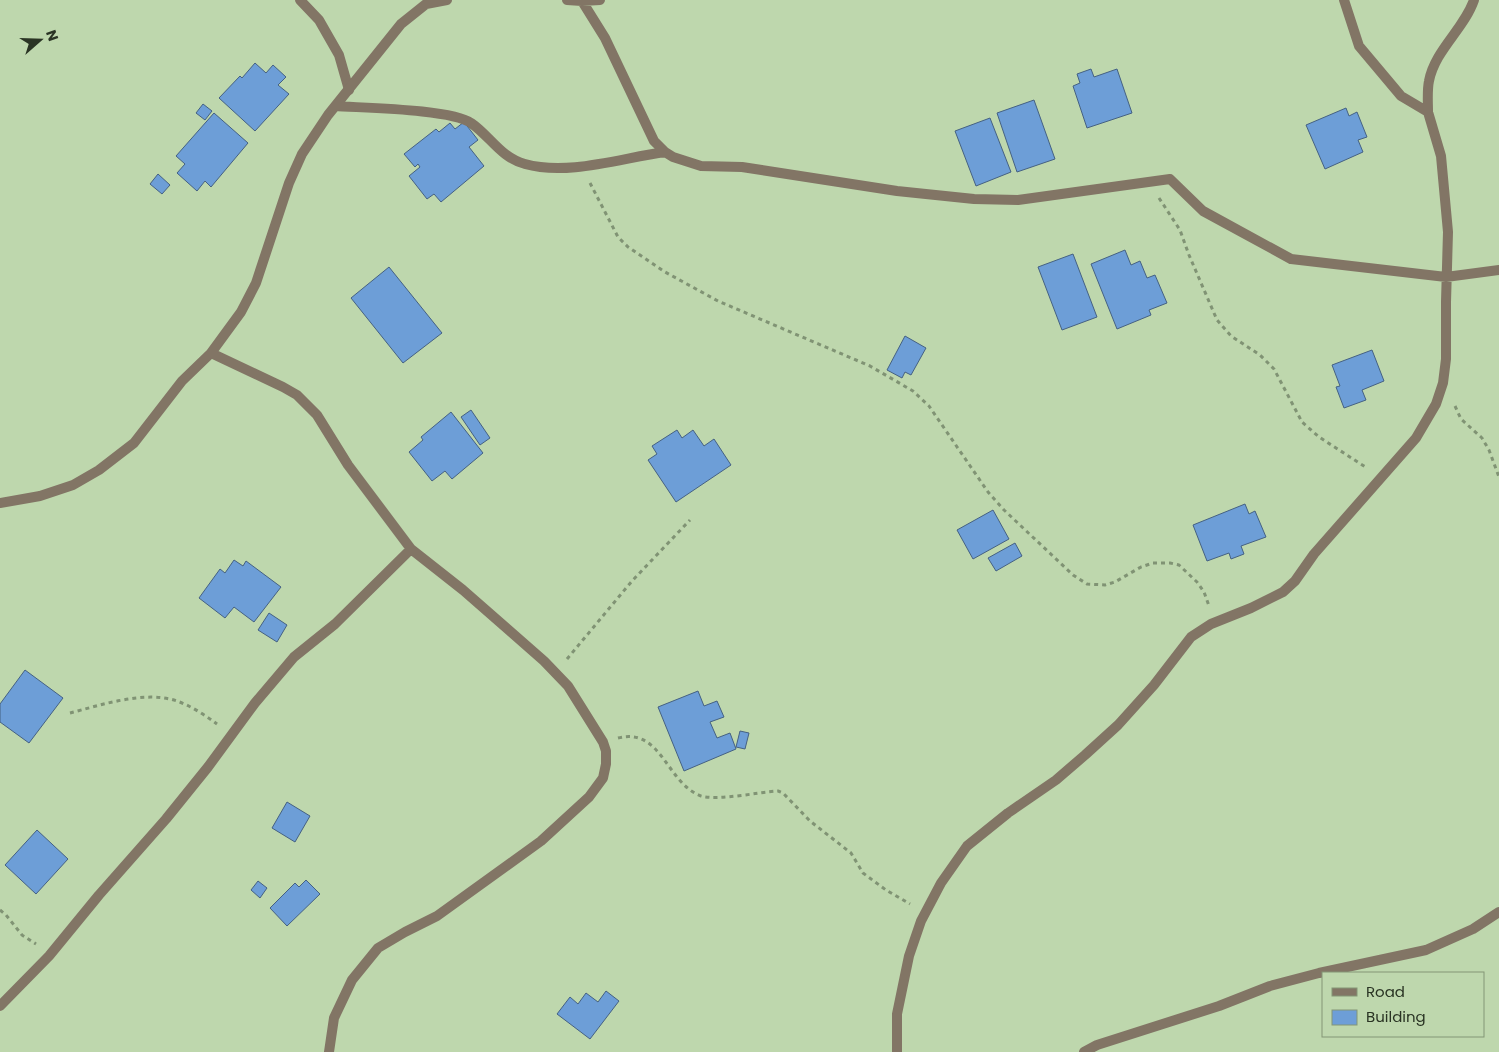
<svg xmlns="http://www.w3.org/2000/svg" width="1499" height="1052" viewBox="0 0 1499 1052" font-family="Poppins,sans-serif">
  <rect width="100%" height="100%" fill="#bed7ad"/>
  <path fill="#6d9ed7" stroke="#456182" d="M255,63l11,10 7,-8 13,12 -8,8 11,9 -34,37 -36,-33 21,-22 2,2z
    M1091,69l3,8 23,-8 15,44 -45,15 -14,-42 7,-3 -3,-9z
    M1034,100l21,59 -38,13 -20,-59z
    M203,104l9,7 -7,9 -9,-7z
    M1346,108l3,8 8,-4 10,25 -9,3 5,12 -38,17 -19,-44z
    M214,113l34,30 -37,44 -6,-6 -8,10 -20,-18 8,-9 -9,-8z
    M990,118l21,54 -35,14 -21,-55z
    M464,122l14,18 -9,7 15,19 -43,36 -7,-8 -7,5 -18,-23 11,-9 -2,-3 -3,3 -11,-13 32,-25 3,3 11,-9 5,6z
    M158,174l12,11 -8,9 -12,-10z
    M1125,250l6,15 9,-4 7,17 8,-3 12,28 -18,7 2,5 -34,14 -26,-65z
    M1073,254l24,63 -35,13 -24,-63z
    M389,267l53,66 -39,30 -52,-65z
    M905,336l21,12 -15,27 -6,-3 -3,6 -15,-8z
    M1372,350l12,31 -22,9 4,10 -22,8 -8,-21 4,-1 -8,-21z
    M471,410l19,28 -10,7 -19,-28z
    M451,412l32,41 -31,26 -7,-8 -13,10 -23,-29 14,-12 -2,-3z
    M677,430l5,8 11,-8 11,16 10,-7 17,26 -55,37 -28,-42 9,-6 -5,-8z
    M1245,504l4,10 6,-3 11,26 -25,9 3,8 -13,5 -2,-6 -22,8 -14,-36z
    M993,510l16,29 -36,20 -16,-29z
    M1015,543l7,13 -26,15 -8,-13z
    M234,560l9,6 3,-5 35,26 -27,35 -20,-15 -9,11 -26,-20 21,-29 5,4z
    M269,613l18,12 -10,17 -19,-12z
    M25,670l38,28 -34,45 -29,-21v-18z
    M698,691l6,15 13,-5 7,16 -14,5 7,16 13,-5 6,16 -52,22 -26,-64z
    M740,731l9,2 -4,16 -9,-2z
    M287,802l23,14 -15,26 -23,-14z
    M37,830l31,29 -32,35 -31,-29z
    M306,880l14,14 -33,32 -17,-18 25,-25 4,4z
    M258,881l9,7 -7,10 -9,-8z
    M606,991l13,10 -29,38 -33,-25 13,-17 8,7 8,-11 12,9z"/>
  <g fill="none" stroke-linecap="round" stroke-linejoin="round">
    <path stroke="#809374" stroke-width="3" stroke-dasharray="4 4" stroke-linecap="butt" d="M590,183l28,54 10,10 37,25 53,29 152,65 43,25 16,15 59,86 16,18 69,65 14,9 18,1 10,-3 26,-15 12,-4h17l9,2 18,17 7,10 5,14
      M1159,198l21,32 9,25 28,65 14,16 29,19 14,14 28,53 17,15 48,31
      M1455,406l6,13 21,19 7,12 10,27
      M567,659l65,-78 58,-61
      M70,713c31,-8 75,-23 107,-12 14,5 28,14 40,23
      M618,738c44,-11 48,45 83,58 17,5 58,-4 77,-5l5,2 27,28 41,32 12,20 23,17 24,14
      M0,910l6,5 16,20 14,9"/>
    <path stroke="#827565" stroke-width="10" d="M300,0l19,20 20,35 10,35"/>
    <path stroke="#827565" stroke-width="10" d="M567,0l15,1 18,-1
      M582,1l23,37 49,103 11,11 8,5 28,9 41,1 155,24 77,8 44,1 152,-21 33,32 88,48 155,18 53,-7
      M335,106c28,2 117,3 136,17 19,13 30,35 54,41 43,12 96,-6 140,-12
      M1428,112c0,-10 -1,-22 1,-31 6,-31 35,-52 45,-81
      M211,353l72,34 14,8 20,20 31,50 63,84 52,41 81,71 24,25 35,56 3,9v13l-3,14 -14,19 -48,44 -104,75 -32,16 -27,16 -26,32 -18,38 -5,34
      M0,503l40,-7 33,-11 26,-15 35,-27 48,-62 29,-28 30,-41 15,-29 33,-100 13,-29 26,-39 73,-91 25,-20 21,-4
      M0,1006l49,-50 50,-61 67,-76 42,-52 47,-64 39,-46 41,-33 76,-75
      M897,1052v-38l12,-58 12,-35 20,-38 26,-37 41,-33 48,-33 29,-25 33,-30 36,-40 37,-48 20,-13 40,-16 32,-16 12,-11 19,-27 102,-116 20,-34 7,-21 3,-24v-57l2,-70 -7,-76 -13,-44 -27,-16 -42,-50 -15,-46
      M1084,1052l13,-7 122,-39 51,-20 49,-13 107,-23 47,-21 26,-17"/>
  </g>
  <rect x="1322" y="972" width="162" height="65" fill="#bed7ad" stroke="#839676"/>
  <rect x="1332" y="988" width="25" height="8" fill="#827565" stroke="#839676"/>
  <text x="1366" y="997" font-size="15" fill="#2a3424">Road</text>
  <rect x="1332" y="1010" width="25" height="15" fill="#6d9ed7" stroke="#839676"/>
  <text x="1366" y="1022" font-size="15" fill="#2a3424">Building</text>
  <g transform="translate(40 40) rotate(70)" stroke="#bed7ad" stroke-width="4" paint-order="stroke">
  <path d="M0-4L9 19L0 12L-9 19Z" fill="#2a3424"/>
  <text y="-8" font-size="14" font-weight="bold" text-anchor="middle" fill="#2a3424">N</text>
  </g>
</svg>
